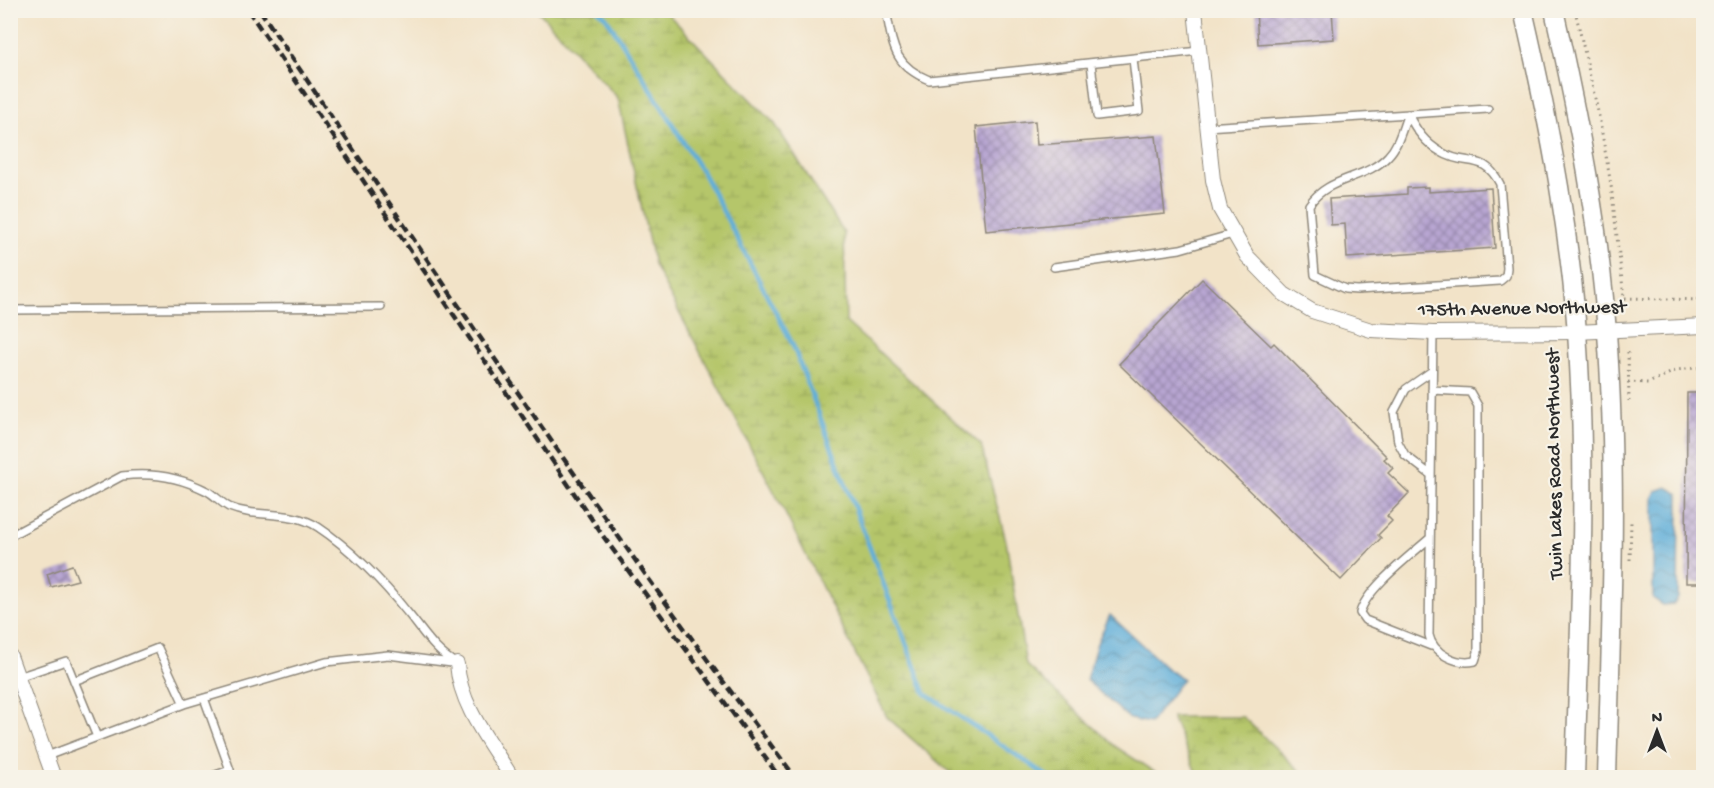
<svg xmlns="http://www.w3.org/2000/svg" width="1714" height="788" viewBox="0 0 1714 788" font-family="'Gochi Hand',sans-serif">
  <defs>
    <pattern id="wetland-marsh" width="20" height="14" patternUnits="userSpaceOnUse" patternTransform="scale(1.5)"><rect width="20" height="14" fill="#b5c66a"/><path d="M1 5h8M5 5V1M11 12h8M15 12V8" fill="none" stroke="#9caa5c"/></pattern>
    <pattern id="water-waves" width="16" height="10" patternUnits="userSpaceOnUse" patternTransform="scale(1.5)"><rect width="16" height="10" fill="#5faed9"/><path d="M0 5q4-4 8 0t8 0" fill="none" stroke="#4f8eb0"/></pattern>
    <pattern id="building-cross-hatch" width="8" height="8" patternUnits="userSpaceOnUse" patternTransform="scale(1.5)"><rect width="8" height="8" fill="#b8a6d2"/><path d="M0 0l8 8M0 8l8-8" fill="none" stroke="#9687ab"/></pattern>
  </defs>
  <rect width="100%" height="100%" fill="#f7f3e8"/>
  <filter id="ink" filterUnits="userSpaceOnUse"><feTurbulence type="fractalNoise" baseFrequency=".0167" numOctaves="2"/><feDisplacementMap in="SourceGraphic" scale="12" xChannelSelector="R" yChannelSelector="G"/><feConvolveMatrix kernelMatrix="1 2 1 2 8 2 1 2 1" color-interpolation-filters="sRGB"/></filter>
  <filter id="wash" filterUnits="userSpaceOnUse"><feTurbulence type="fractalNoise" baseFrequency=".008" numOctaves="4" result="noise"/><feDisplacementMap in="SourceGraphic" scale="24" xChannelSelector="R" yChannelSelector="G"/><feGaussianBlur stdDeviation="1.35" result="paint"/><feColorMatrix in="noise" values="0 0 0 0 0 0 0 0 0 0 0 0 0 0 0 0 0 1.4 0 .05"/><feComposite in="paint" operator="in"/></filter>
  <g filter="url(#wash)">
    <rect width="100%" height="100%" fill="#f2e3c8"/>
    <path fill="url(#wetland-marsh)" stroke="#70784a" stroke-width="1.5" d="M538,11h127l110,113 69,109 2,89 135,123 25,96 20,124 90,82 46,30h-207l-68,-60 -108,-216 -125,-236 -36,-167z
      M1172,717h71l63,60h-108z"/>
    <path fill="url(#water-waves)" stroke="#456c82" stroke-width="1.5" d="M1667,487l11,6 1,5 -1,100 -4,6 -11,1 -10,-7v-101l3,-6z
      M1110,615l60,56 13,8 -33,44 -20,-4 -44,-39 11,-37z"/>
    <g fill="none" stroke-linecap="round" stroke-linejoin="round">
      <path stroke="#5faed9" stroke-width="4.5" d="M598,10l8,7 98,158 88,168 133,350 125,85"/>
    </g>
    <g id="blocks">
      <path fill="url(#building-cross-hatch)" d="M1256,10h76l2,29 -76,5z
        M1035,121l2,24 119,-9 9,78 -179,17 -10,-104z
        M1428,187v5l63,-4 4,60 -148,10 -2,-34 -14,1 -2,-26 78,-5v-6z
        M1202,279l69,67 3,-3 113,114 -3,2 9,9 -5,5 21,20 -22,23 5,5 -14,14 3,3 -40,42 -222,-216z
        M1687,393h17v190h-18z
        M72,565l6,15 -27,7 -4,-13z"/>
    </g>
  </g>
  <g filter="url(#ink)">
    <use href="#blocks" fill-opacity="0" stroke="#8e877a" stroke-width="1.5"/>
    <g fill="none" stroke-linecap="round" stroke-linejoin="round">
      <g stroke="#8e877a" stroke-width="10">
        <path id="service" d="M886,10c7,36 7,55 43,70l270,-29
          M1091,63l6,53 42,-5 -6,-52
          M1408,114c8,16 17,29 33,38 26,16 42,-1 59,32l7,84 -1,8 -6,5 -143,9 -12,-1 -30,-14 -6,-70c19,-29 57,-25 79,-49 11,-11 14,-28 20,-42z
          M1206,127l282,-18
          M1054,267l126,-18 53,-15
          M10,310l371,-3
          M1432,390l38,2 8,14v246l-3,9c-18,4 -42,-7 -46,-26l4,-302
          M1431,475l-26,-20 -7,-13 -4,-30 12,-23 26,-18
          M10,536l112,-60c30,-4 58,1 85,15 8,4 14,12 22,16 29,12 61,2 89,20 32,21 65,55 89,85 17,20 27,39 50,52
          M1430,538c-19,17 -64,51 -70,75l5,7 66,26
          M18,677l48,-16 31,76
          M74,681l84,-33 26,56
          M204,698l26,72 -23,8
          M47,756l137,-52 142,-42 62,-7 64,8"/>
      </g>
      <g stroke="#8e877a" stroke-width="16">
        <path id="minor" d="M1195,10l18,170 7,29 27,47 37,38 28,17 59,19 62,3 143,-1 128,-6
          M10,656l44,122
          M457,664c3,42 33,78 55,114"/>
      </g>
      <g stroke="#8e877a" stroke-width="21">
        <path id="tertiary" d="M1523,10c27,117 50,235 56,354 8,138 0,276 -4,414
          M1554,10c24,107 45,213 53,323 11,148 4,296 0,445"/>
      </g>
      <path stroke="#8e877a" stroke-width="3" stroke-dasharray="1.5 4.5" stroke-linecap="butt" d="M1575,10l24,106 12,69 14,121
        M1625,298l79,2
        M1628,352l1,49
        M1628,382l20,1 29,-13 27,-3
        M1630,560l1,-38"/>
      <use href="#service" stroke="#fff" stroke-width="7"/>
      <use href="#minor" stroke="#fff" stroke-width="14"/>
      <use href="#tertiary" stroke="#fff" stroke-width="18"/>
      <path stroke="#2b2b2b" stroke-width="4.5" stroke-dasharray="9 4.5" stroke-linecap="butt" d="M248,10l355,526 177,242
        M260,10c174,260 346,520 536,768"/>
    </g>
  </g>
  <g text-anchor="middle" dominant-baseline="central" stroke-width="4.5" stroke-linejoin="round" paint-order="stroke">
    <g font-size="20" fill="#2b2b2b" stroke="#f7f3e8">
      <text transform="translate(1522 310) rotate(-1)">175th Avenue Northwest</text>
      <text transform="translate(1556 464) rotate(-91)">Twin Lakes Road Northwest</text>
    </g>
  </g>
  <rect width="1714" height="788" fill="none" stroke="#f7f3e8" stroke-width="36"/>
  <g transform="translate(1657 731)" stroke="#f7f3e8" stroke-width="4.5" paint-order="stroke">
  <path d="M0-4.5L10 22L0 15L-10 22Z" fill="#2b2b2b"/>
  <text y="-9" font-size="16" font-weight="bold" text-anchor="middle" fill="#2b2b2b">N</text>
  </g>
</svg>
